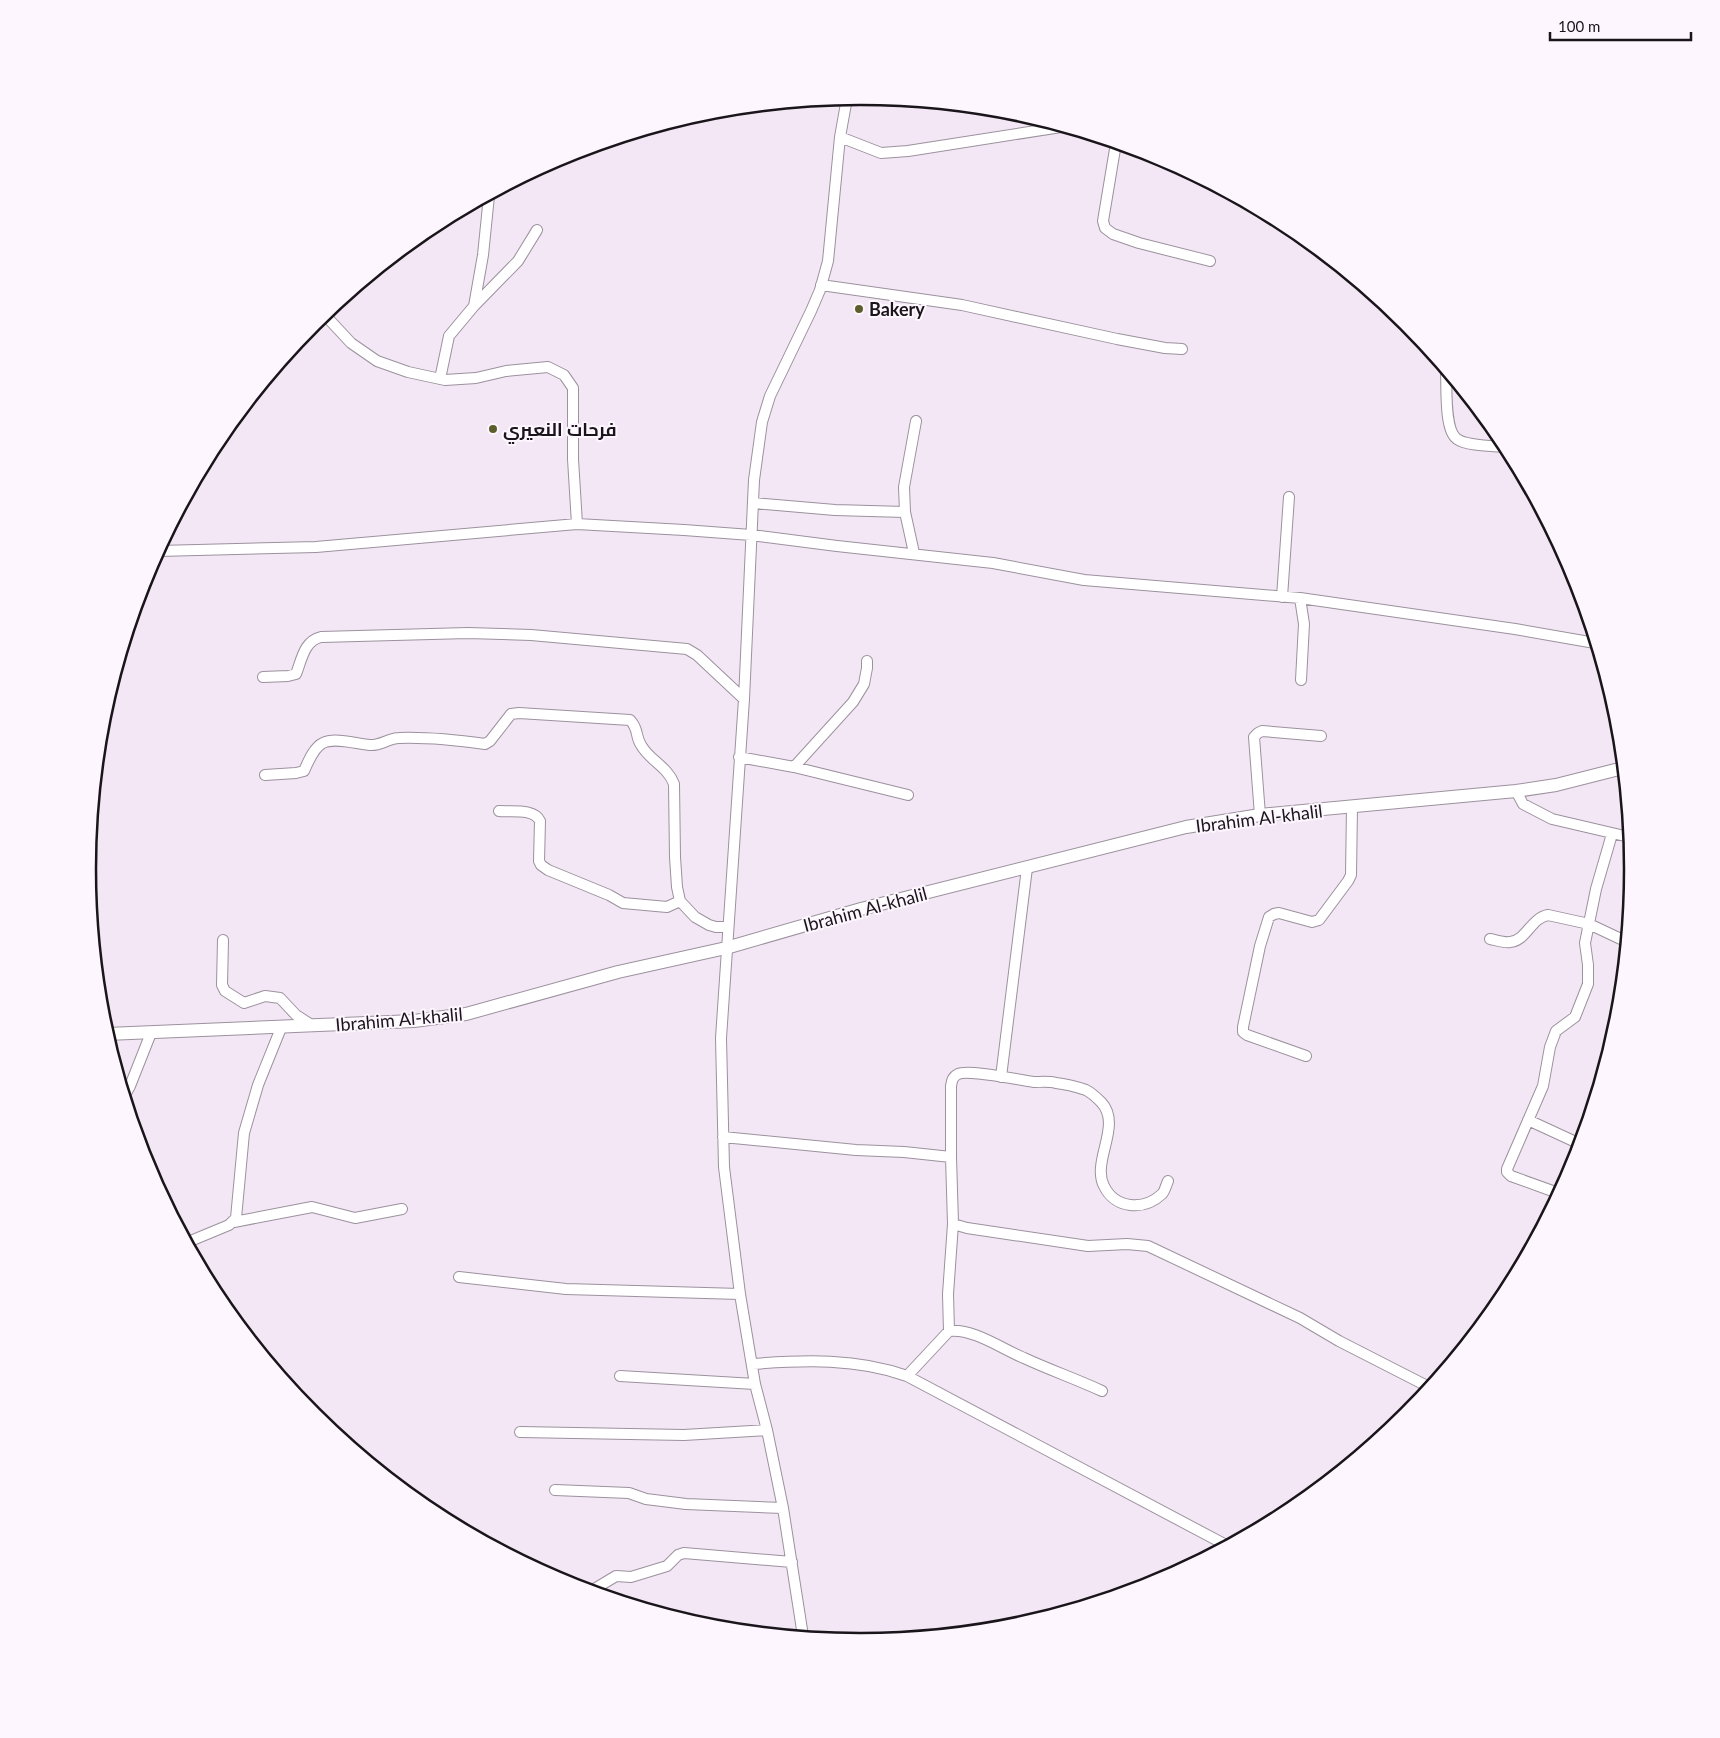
<svg xmlns="http://www.w3.org/2000/svg" width="1720" height="1738" viewBox="0 0 1720 1738" font-family="Lato,Cairo,sans-serif">
  <rect width="100%" height="100%" fill="#f3e7f5"/>
  <g fill="none" stroke-linecap="round" stroke-linejoin="round">
    <g stroke="#9c919e" stroke-width="12">
      <path id="minor" d="M840,137l41,16 27,-2 153,-24
        M1116,143l-13,78 2,7 8,6 26,9 71,18
        M821,285l141,20 155,34 48,9 17,1
        M474,306l44,-45 19,-31
        M324,314l27,29 26,18 31,11 37,8 31,-2 30,-7 42,-4 16,8 9,13v71l4,65
        M1446,372c1,15 -2,58 11,67 9,7 37,7 49,8
        M440,379l9,-43 25,-30 9,-51 6,-59
        M753,503l82,7 70,2
        M158,551l158,-4 261,-23 107,6 67,5 86,11 156,17 91,17 216,18 215,31 80,14
        M914,553l-9,-41 -1,-25 12,-66
        M1282,597l7,-100
        M1300,598l4,26 -3,56
        M263,677l25,-1 8,-2c6,-15 8,-33 25,-37l147,-4 63,2 156,14 10,6 47,44
        M739,757l55,10 114,28
        M794,767l59,-65 11,-18 3,-16v-7
        M265,775l31,-2 8,-2c4,-9 10,-24 19,-28 12,-6 34,1 47,2 10,1 19,-7 29,-7 29,-1 57,2 86,6l5,-3 21,-27 8,-1 111,7c9,9 5,16 11,25 8,15 27,22 33,39l1,73 2,30 3,14 15,16 14,8 7,2h12
        M1516,791l7,13 29,15 77,18
        M499,811c13,1 35,-3 41,10l-1,40 2,4 7,5 61,25 14,8 44,4 13,-6
        M1260,815l-6,-78 4,-4 4,-2 59,5
        M1490,939c6,1 14,4 20,3 16,-1 21,-24 38,-27l41,9 36,17
        M223,940l-1,45 3,6 19,12 21,-7 15,2 16,17 17,11
        M1306,1056l-59,-21 -4,-3v-5l17,-81 9,-29 5,-3 5,-1 33,9 7,-2 29,-39 3,-6 1,-68
        M1001,1077l26,-209
        M125,1095l5,-9 21,-53
        M1528,1120l52,24
        M723,1137l133,13 48,2 47,5v-71c1,-5 1,-9 7,-12 11,-5 61,6 76,8 7,0 15,-1 22,1 10,1 21,4 30,7 6,3 10,7 15,12 22,23 -10,59 3,84 11,23 40,25 58,8 3,-3 4,-9 6,-13
        M951,1157l2,67 14,4 121,18 39,-2 21,2 152,72 39,23 90,46
        M1558,1193l-47,-17 -4,-4v-3l36,-83 7,-39 6,-16 19,-14 13,-33v-19l-3,-22 11,-54 16,-55
        M234,1222l78,-15 43,11 47,-9
        M188,1242l41,-17 7,-7 8,-85 14,-48 23,-57
        M459,1277l107,12 174,5
        M949,1331l-1,-37 5,-70
        M752,1364c52,-4 105,-6 155,12l319,169
        M620,1376l135,8
        M907,1376l42,-45c24,-3 53,18 75,27 26,12 52,21 78,33
        M520,1432l164,3 83,-5
        M555,1490l74,3 17,6 40,5 97,4
        M591,1591l25,-15 15,1 36,-11 11,-11 6,-2 108,9
        M803,1636l-20,-128 -16,-78 -12,-46 -15,-90 -16,-127 -3,-129 23,-339 10,-219 8,-58 8,-26 41,-85 9,-21 8,-29 12,-124 7,-39"/>
    </g>
    <g stroke="#9c919e" stroke-width="14">
      <path id="tertiary" d="M107,1034l307,-13 52,-7 152,-42 108,-24 135,-39 325,-82 74,-12 256,-24 40,-6 67,-17"/>
    </g>
    <use href="#minor" stroke="#fff" stroke-width="10"/>
    <use href="#tertiary" stroke="#fff" stroke-width="12"/>
  </g>
  <g fill="#5b5d2a" stroke="#fdf6fe" stroke-width="2">
    <circle cx="859" cy="309" r="5"/>
    <circle cx="493" cy="429" r="5"/>
  </g>
  <g text-anchor="middle" dominant-baseline="central" stroke-width="4" stroke-linejoin="round" paint-order="stroke">
    <g font-size="18" font-weight="bold" fill="#19151a" stroke="#fdf6fe" text-anchor="start">
      <text x="869" y="309">Bakery</text>
      <text x="503" y="429">فرحات النعيري</text>
    </g>
    <g font-size="18" fill="#19151a" stroke="#fdf6fe">
      <text transform="translate(1259 818) rotate(-7)">Ibrahim Al-khalil</text>
      <text transform="translate(865 909) rotate(-15)">Ibrahim Al-khalil</text>
      <text transform="translate(399 1019) rotate(-5)">Ibrahim Al-khalil</text>
    </g>
  </g>
  <path d="M0 0H1720V1738H0ZM96 869a764 764 0 1 1 1528 0a764 764 0 1 1-1528 0Z" fill="#fdf6fe" fill-rule="evenodd"/>
  <path fill="none" stroke="#19151a" stroke-width="2.5" d="M96 869a764 764 0 1 1 1528 0a764 764 0 1 1-1528 0Z"/>
  <path d="M1550 32v8h141v-8" fill="none" stroke="#19151a" stroke-width="2.5"/>
  <text x="1558" y="32" font-size="15" fill="#19151a" stroke="#fdf6fe" stroke-width="4" paint-order="stroke">100 m</text>
</svg>
